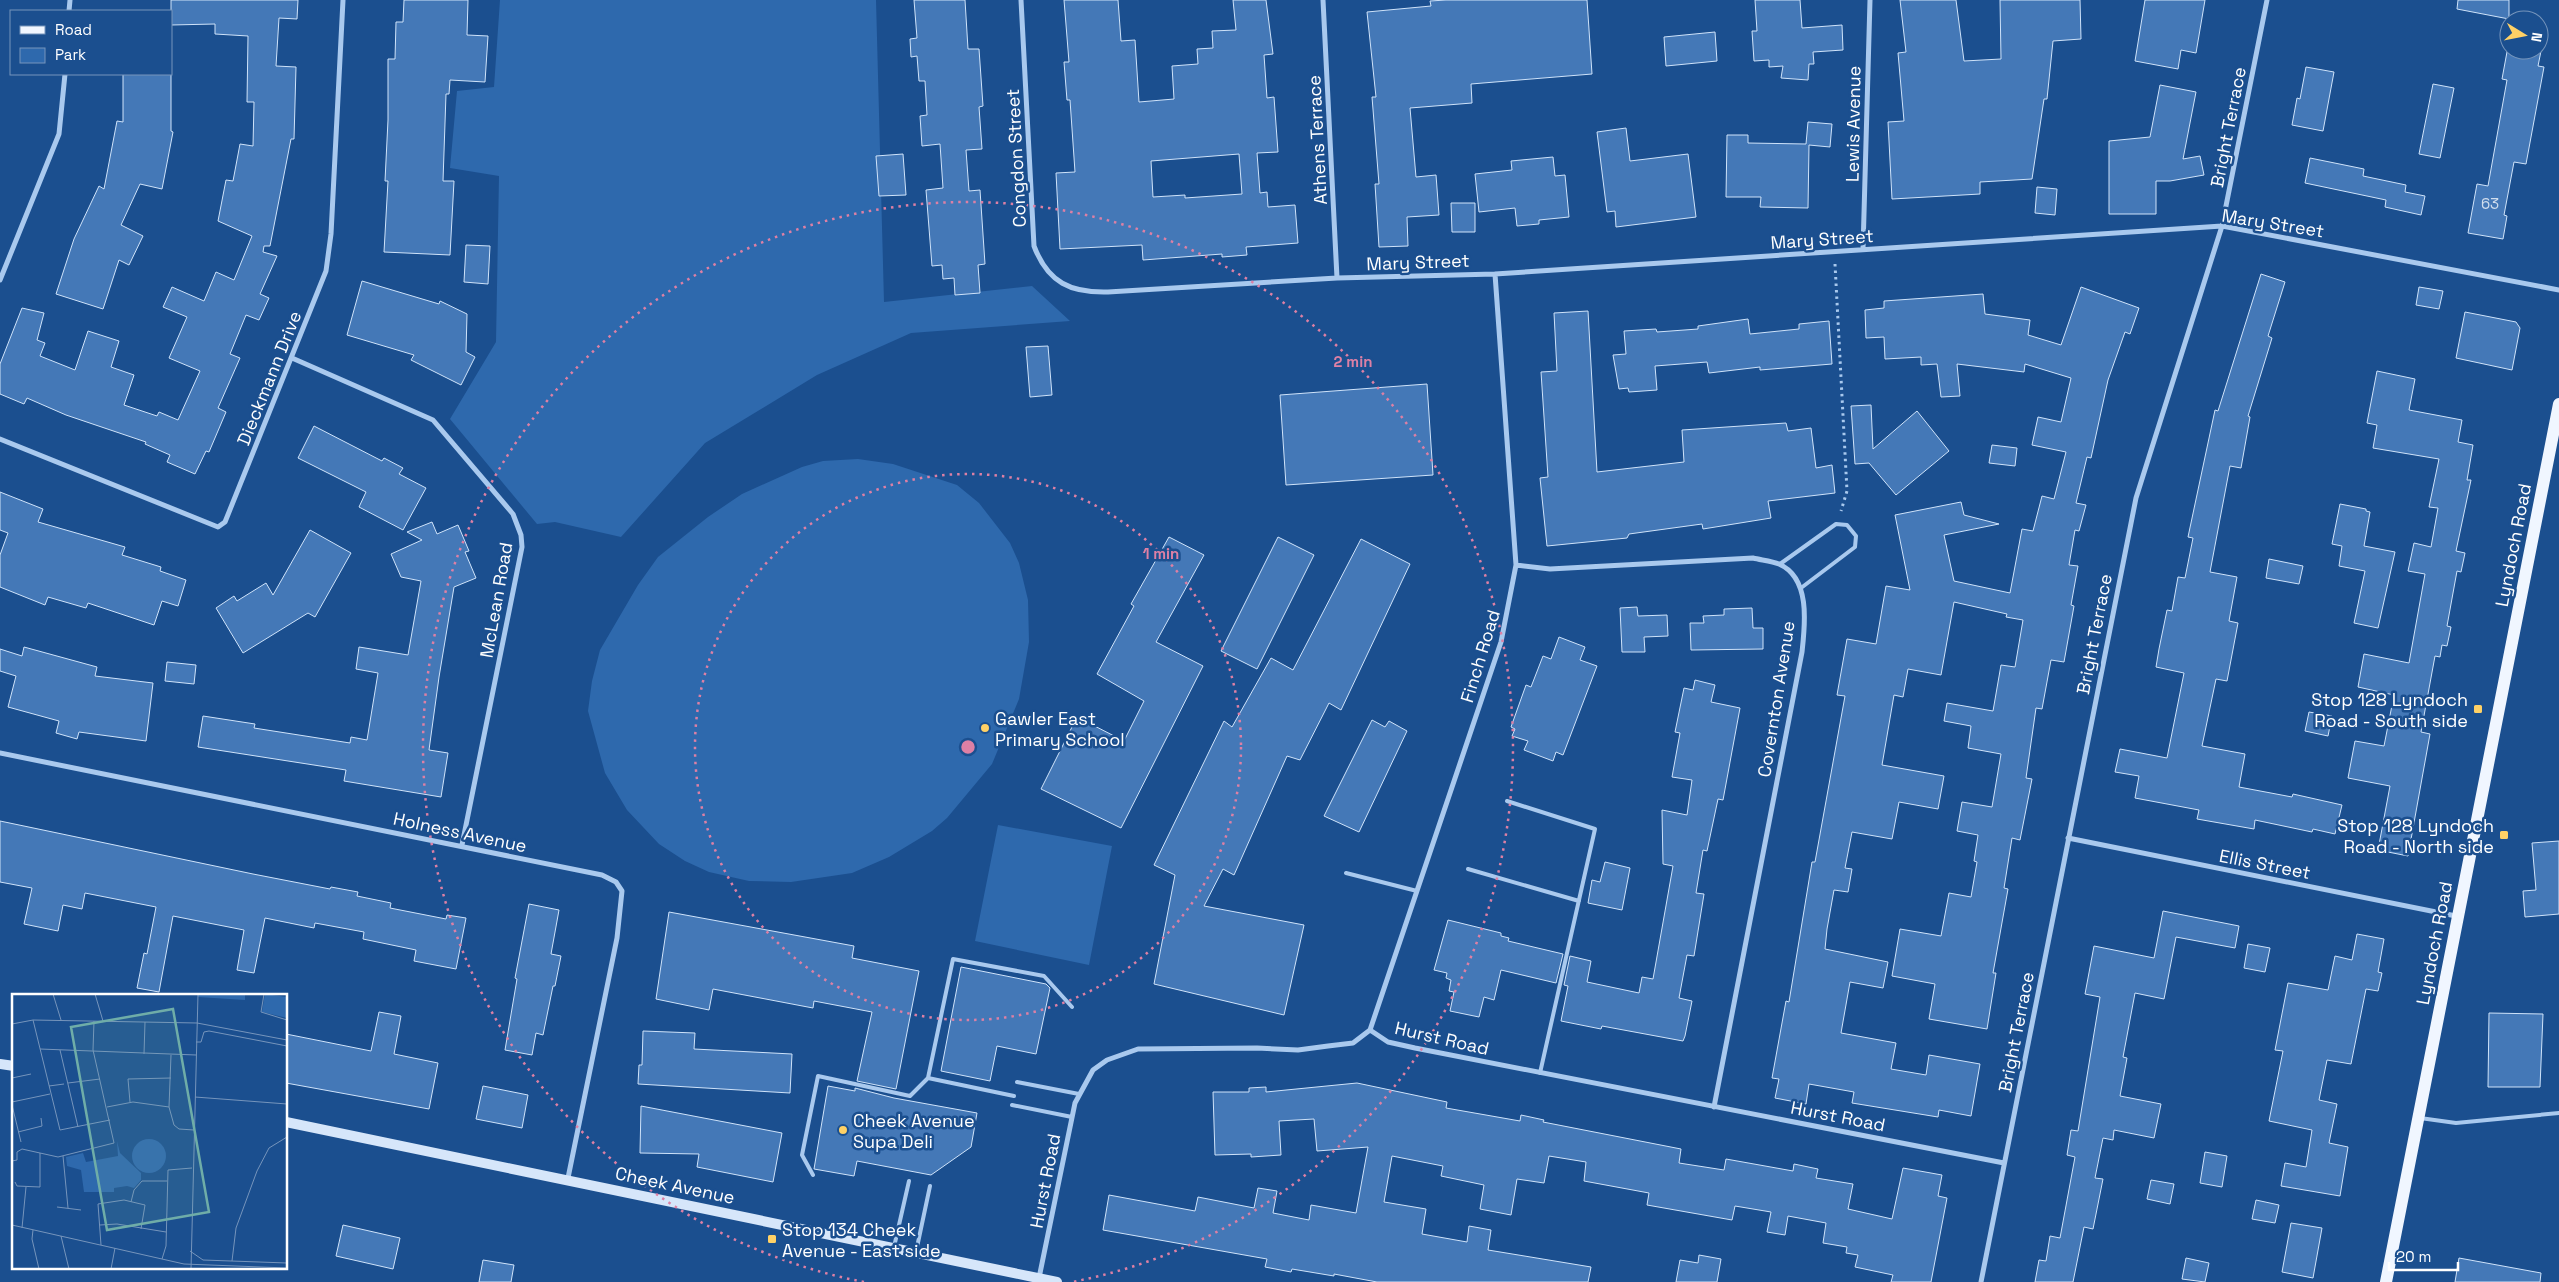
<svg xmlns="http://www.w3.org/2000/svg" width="2559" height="1282" viewBox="0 0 2559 1282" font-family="'Space Grotesk',sans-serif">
  <rect width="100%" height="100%" fill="#1b4f8f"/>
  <path fill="#2e69ad" d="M500,0h376l8,302 148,-16 38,35 -159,12 -94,42 -112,68 -84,94 -66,-15 -18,2 -87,-105 46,-77 3,-166 -49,-8 7,-77 37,-4z
    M858,459l35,5 64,21 22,18 31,40 9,20 9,37 1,42 -10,57 -27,65 -45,54 -15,13 -43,26 -37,16 -61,9 -42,-1 -40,-9 -24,-11 -26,-17 -32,-34 -22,-37 -17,-62 4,-30 8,-31 38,-65 20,-28 50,-40 34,-23 60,-27 21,-6z
    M998,825l114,21 -23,119 -114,-24z"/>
  <path fill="#4478b7" stroke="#cfe3fa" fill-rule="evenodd" d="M171,0h127l-1,19 -18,-1 -3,48 20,1 -2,72h-3l-21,107h-6l-1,6 14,4 -17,38 9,4 -10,22 -13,-5 -16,39 10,4 -22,50 8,4 -17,40 -3,-1 -11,23 -28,-12 3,-7 -25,-11 1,-2 -80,-27 -39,-17 -3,6 -24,-10v-30l22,-56 22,5 -7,27 8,3 -5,13 35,14 13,-39 31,10 -8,26 23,8 -10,30 33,11 2,-4 19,8 22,-49 -31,-13 18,-41 -24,-10 9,-20 32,14 12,-29 18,8 18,-44 -34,-15 8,-41 7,1 7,-37 13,2 1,-44h-7l1,-66 -33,-2v-10l-44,1z
    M404,0h64l-1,35 21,1 -3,46 -35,-2 -1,14h-3l-3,87h11l-4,74 -66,-3 4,-71h-3l3,-61v-61h7l1,-37h7z
    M914,0h51l3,49h11l4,57 -4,1 3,42 -16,1 3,41 11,-1 5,74 -7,1 2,28 -25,2 -1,-17 -11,1 -1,-14 -10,1 -6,-76 17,-2 -3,-44 -18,2 -2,-30 7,-1 -2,-34h-6l-2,-25 -6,1 -1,-18 7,-1z
    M1064,0h54l3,41 14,-1 4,62 35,-3 -2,-33 26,-2 -1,-15 16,-1 -1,-17 24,-1 -3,-30h33l7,54 -9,1 3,43 7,-1 4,55 -21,1 3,40 7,-1 1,15 27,-2 3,38 -52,4 1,8 -25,2v-3l-79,6 -1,-15 -82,4 -4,-76 19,-1 -5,-72h-3l-3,-38h5zM1239,154l3,40 -57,4v-3l-32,2 -2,-36z
    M1446,0h141l5,74 -121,10 1,19 -62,5 6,69 20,-2 3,40 -32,2 1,29 -29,1 -4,-63h4l-7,-87h4l-9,-85 64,-6 -1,-5z
    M1755,0h45l2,28 40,-3 1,25 -30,2 1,12h-5l-1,16 -27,-2 2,-12 -14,1v-7l-15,1 -2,-30h5z
    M1900,0h56l8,61 37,-2 -1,-59h80l1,39 -28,2 -6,58h-3l-12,80 -52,3v12l-88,5 -4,-77 16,-1 -6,-68 8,-1z
    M2145,0h60l-9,53 -15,-3 -3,19 -43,-8z
    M2458,0h51v19l-52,-10z
    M1715,32l2,29 -51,5 -2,-29z
    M2509,41v9h30v-4h3l-4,20 6,1 -18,97 -12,-2 -10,53 3,1 -4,23 -35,-6 9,-49 11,2 19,-106 -5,-1z
    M2306,67l28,5 -11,59 -31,-6 5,-27 3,1z
    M123,74h48v57l2,1 -11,57 -22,-5 -19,41 22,11 -14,29 -10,-5 -16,49 -47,-15 18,-55 25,-53 5,3 13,-68 6,1z
    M2433,84l21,4 -14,70 -21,-4z
    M2160,85l36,7 -13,67 17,-3 4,19 -34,6h-14v33h-47v-73l41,-4z
    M1808,122l24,2 -2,23 -21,-2 -1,63 -48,-1 1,-10h-35l1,-62h21v8l58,1z
    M1626,128l4,33 58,-7 8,63 -80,10 -1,-16 -8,1 -10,-80z
    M903,154l3,41 -27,1 -3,-40z
    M1553,157l2,19 10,-1 4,42 -30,3v4l-22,2 -2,-18 -36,4 -4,-38 37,-4 -1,-9z
    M2310,158l54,11 -1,7 43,9 -1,7 20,4 -4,19 -36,-8 1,-7 -81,-17z
    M2037,187l20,2 -2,26 -20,-2z
    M1451,203h24v29h-23z
    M466,245l24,1 -2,38 -24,-2z
    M2261,274l24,8 -17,54 4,2 -24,78 2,1 -9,51 -11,-2 -20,106 27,5 -8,44 9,2 -11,58 -11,-2 -14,67 43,8 -6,33 53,10 1,-3 49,11 -7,29 -22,-5 -1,3 -57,-12 -1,9 -57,-10 2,-9 -64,-12 4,-22 -24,-4 5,-23 47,9 17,-85 -28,-6 3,-18 8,-39 5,1 6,-34 7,1 8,-40 -5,-1 27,-127 3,1z
    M362,281l77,23 1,-3 27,13 -1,38 9,5 -14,28 -50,-25 3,-5 -67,-20z
    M2081,287l58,21 -9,26 -5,-2 -17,48 -17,78 -4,-1 -11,46 10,2 -7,26 -4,-1 -6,35 9,1 -7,39 3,1 -10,56 -13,-2 -9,49 -6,-1 -10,70 6,1 -12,61 -8,-2 -8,50 4,1 -15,84h3l-9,56 -58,-10 6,-35 -43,-8 8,-47 41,7 8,-43 22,4 6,-35 -3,-1 4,-26 -21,-4 5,-29 30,5 9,-53 -33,-6 3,-22 -27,-5 3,-18 46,8 8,-46 14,2 8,-47 -17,-3 1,-3 -53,-12 -13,73 -33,-6 -5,28 -9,-2 -12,70 62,11 -6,33 -39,-7 -7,37 -40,-7 -7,36 7,1 -4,23 -14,-2 -7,39 -2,20 63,13 -5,26 -33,-6 -9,51 55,10 -5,26 35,6 3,-20 51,9 -9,52 -32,-6 -1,7 -86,-14 2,-11 -45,-8 -3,20 -31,-6 4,-19 -7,-1 14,-77 3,1 23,-140h3l30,-166 -8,-1 10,-56 29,5 10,-58 24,4 -15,-75 66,-13 3,13 35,9 -55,11 10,46 56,12 12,-64 11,2 9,-35 12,3 12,-47 -34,-7 6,-28 23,5 10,-44 -46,-14 -1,8 -67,-8 3,32 -19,1 -4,-33 -16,1v-8l-36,2 -1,-22 -18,1 -1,-28 19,-2v-7l99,-7 2,20 45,6 -2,15 33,10z
    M2419,287l24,4 -4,18 -23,-4z
    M1588,311l9,161 87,-10 -2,-32 104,-7 2,8 23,-3 5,40 16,-3 3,28 -67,8 3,17 -68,11 -1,-5 -73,10 -2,4 -80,8 -7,-68 8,-1 -7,-105 16,-1 -3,-58z
    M2465,312l51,10 4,6 -8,42 -56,-12z
    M1748,319l2,15 49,-5v-5l30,-3 3,43 -72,6v-3l-51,6 -2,-11 -52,4 2,24 -28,2 -1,-4 -9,1 -6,-34 13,-1 -2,-23 32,-2 1,3 41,-3v-3z
    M1048,346l4,49 -22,2 -4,-50z
    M2377,371l38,8 -6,31 53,10 -4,22 15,3 -6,35h4l-15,71 9,2 -4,19 -4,-1 -10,55 4,1 -4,19 -5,-1 -2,12 -5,-1 -14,76 9,2 -22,122 -30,-6 12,-64 -42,-8 7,-37 29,5 10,-51 -36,-8 6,-33 45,9 16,-89 -17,-3 6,-28 17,4 7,-39 -9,-1 10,-48 -66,-11 4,-23 -10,-2z
    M1427,384l6,91 -147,10 -6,-90z
    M1871,405l2,44 44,-38 32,40 -53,44 -27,-32 -14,1 -4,-58z
    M314,426l68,35 2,-3 19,10 -4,6 27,14 -23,42 -44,-23 7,-15 -68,-34z
    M1992,445l25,3 -2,18 -26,-3z
    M0,492l43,17 -5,13 87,25 -3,8 39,12 -1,4 26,9 -8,26 -16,-5 -8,24 -66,-22 -2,5 -38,-11 -3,8 -45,-18v-32l8,-22 -8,-3z
    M2340,504l26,5v2l4,1 -6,34 31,6 -17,76 -24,-5 11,-52 -26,-5 3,-20 -10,-2z
    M432,522l5,12 21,-9 11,26 -4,1 11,26 -22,9 -15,90 -10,73 19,3 -7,44 -97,-16 2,-11 -148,-23 5,-31 52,8 -1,4 96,15 1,-6 16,3 11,-67 -22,-4 3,-22 49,8 13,-74 -20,-4 -10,-23 31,-14 -15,-8z
    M310,530l41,23 -36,64 -7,-4 -65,40 -27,-45 18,-12 3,5 29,-18 7,12z
    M1169,537l35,18 -48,87 47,24 -82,162 -80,-39 36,-72 47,24 20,-40 -47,-27 37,-68 -3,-2z
    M1278,537l36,18 -57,114 -36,-18z
    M1361,539l49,25 -69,146 -12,-7 -29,57 -13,-4 -53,119 -11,-6 -19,37 100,19 -20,90 -130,-31 21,-109 -21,-10 70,-144 8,6 39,-69 22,12z
    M2269,559l34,7 -4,18 -33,-6z
    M1637,607l1,9 29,-1 1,21 -24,1 1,15h-23l-2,-44z
    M1752,608l1,20h10v21l-72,1 -1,-27h14l-1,-7 21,-1v-6z
    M1559,637l26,10 -5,13 17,6 -34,89 -7,-3 -3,9 -29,-11 4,-9 -16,-5 3,-7 -4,-2 15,-42 5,2 12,-31 8,3z
    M24,647l73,20 -2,9 58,7 -7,58 -67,-9 -2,7 -21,-6 3,-12 -51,-14 8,-31 -16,-5v-22l22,7z
    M167,662l29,3 -2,19 -29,-3z
    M1695,680l20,5 -4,17 29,6 -17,92 -5,-1 -11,52 -4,-1 -7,43 8,1 -10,62 -7,-1 -8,43 13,3 -7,35 -2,5 -81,-15 -1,3 -40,-8 7,-35 -4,-1 6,-29 21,5 -4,21 52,11 3,-16 11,2 20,-113 -10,-2 -1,-54 25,5 5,-35 -20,-3 8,-44 -5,-1 9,-44 9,2z
    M2309,712l23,4 -4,20 -23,-5z
    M1372,720l13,7 4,-6 18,10 -48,101 -35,-16z
    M0,821l253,53 77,15 1,-2 27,5 -1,4 34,7 -1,5 56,11 1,-4 19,3 -10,51 -42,-8 2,-11 -53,-11 1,-7 -49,-9 -1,5 -49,-10 -11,55 -17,-3 7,-40 -71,-14 -14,76 -22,-4 7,-35 3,1 9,-47 -71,-14 -3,16 -19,-4 -5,26 -34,-7 8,-36 -32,-6z
    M2559,841v73l-34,3 -2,-26 13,-1 -4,-47z
    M1605,862l25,6 -8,42 -34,-7 4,-23 8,2z
    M529,904l30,6 -8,44 10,2 -6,30h-2l-10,49 -7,-2 -4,22 -27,-5 12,-71 -2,-1z
    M2163,911l76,15 -4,22 -59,-11 -12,62 -29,-6 -12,64 4,1 -7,38 41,8 -7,34 -40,-8 -1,10 -10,-2 -8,40 8,1 -10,50 -9,-2 -11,55h-38l4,-22 7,1 4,-25 10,2 15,-81 -8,-2 4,-25 7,1 22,-134 -15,-3 9,-48 60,12z
    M669,912l185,34 -2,12 67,13 -23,118 -39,-8 15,-69 -58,-11 -1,7 -100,-19 -4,21 -53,-11z
    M1448,920l53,13v3l8,2 -1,3 55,13 -7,29 -55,-13 -7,30 -10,-3 -5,20 -29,-6 4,-19 -5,-1 2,-11 -5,-2 1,-5 -13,-3z
    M2357,934l27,5 -6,33 4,1 -4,18 -12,-2 -15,75 -24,-4 -8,40 18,4 -8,39 19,4 -8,49 -59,-10 4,-23 21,4 6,-37 -43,-9 14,-70 -8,-1 13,-67 40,7 7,-34 17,4z
    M2248,944l22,4 -5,24 -21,-4z
    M961,967l85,17 4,4 -14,66 -39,-8 -7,35 -49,-10z
    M379,1012l22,4 -7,38 44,9 -9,46 -143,-26v-49l85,17z
    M2489,1013l54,1 -3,73h-52z
    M643,1031l52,2 -1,16 98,5 -2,39 -152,-9 1,-19h3z
    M1357,1083l90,19 -1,6 74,13 1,-6 23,5 -1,2 138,27 -2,14 45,7 2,-11 67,12 1,-7 24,5 -2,9 37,6 -5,25 44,10 11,-51 39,7 -4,21 9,2 -16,84h-40l2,-7 -38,-8 3,-12 -12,-2 1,-6 -24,-4 3,-20 -38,-7 -3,19 -18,-3 4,-20 -36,-6 -3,14 -85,-15 2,-12 -65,-12 2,-19 -37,-6 -5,27 -27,-4 -6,36 -31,-6 4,-24 -43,-9 2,-10 -51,-10 -8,46 42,7 -4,25 45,8 2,-16 22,4 -3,20 103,17 -3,15h-211l-43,-8v2l-42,-7 -1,3 -26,-5 2,-8 -164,-29 6,-35 86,16 3,-14 56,11 4,-20 19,3 -4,22 36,7 2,-15 45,8 12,-66 -51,4 -3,-32 -35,2 2,34 -30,2v-3l-36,1 -2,-63h36v-4l17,-1v5z
    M483,1086l45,9 -6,33 -46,-9z
    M828,1086l27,5v-3l39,10 83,15 -6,34 -40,28 -74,-14 -3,15 -40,-7z
    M641,1106l141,27 -9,49 -76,-15 2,-13 -59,-1z
    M2205,1152l22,4 -5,31 -22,-4z
    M2151,1180l23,4 -4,20 -23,-5z
    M2256,1200l23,5 -4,18 -23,-4z
    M2291,1223l31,5 -9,50 -31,-6z
    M343,1225l57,13 -7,31 -57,-13z
    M1699,1255l22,4 -4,23h-41l4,-22 18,3z
    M2186,1258l23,5 -4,19 -23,-3z
    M2459,1258l82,15 -1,9h-85z
    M483,1260l31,5 -3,17h-32z"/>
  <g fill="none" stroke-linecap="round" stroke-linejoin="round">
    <path stroke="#a9c9ee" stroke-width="3" stroke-dasharray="2.5 4" stroke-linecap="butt" d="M1835,264l12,227 -6,20"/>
    <path stroke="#a9c9ee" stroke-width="4" d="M1780,564l56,-40 11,1 9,11 -1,11 -54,41
      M1507,801l88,28 -55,244
      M1468,869l111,32
      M1346,873l71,18
      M928,1078l25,-119 91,17 28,31
      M1017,1082l62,12
      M1012,1105l60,12
      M2420,1118l36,5 103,-10
      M813,1175l-11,-20 16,-79 92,20 18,-18 86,18
      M894,1247l15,-66
      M916,1252l14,-66"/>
    <path stroke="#a9c9ee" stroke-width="5" d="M1021,0l13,246c14,37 37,47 74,46l229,-14 158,-4 727,-48 337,64
      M1323,0l14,278
      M69,11l1,-11
      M1863,249l7,-249
      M0,280l59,-146 6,-60
      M292,358l141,62 80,94 8,21 1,12 -60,298
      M0,439l218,88 7,-5 101,-251 5,-37 12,-234
      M1516,565l34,4 203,-11c8,2 19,3 26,6 32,14 26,61 23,88l-88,455
      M0,753l602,122 14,7 6,9 -5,47 -49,240
      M2068,838l388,78
      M1370,1030l131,-388 15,-77 -21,-291
      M1039,1278l36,-175 18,-33 14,-10 31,-11 119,-1 41,2 30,-4 25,-3 17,-13 18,12 27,6 589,115
      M1981,1282l155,-784 86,-272 45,-226"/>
    <path stroke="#d6e6fa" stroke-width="10" d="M0,1064l14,2
      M286,1122l771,160"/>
    <path stroke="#f0f6ff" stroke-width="12" d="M2386,1282l173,-878"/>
  </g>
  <g fill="none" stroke="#dd80a5" stroke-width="2.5" stroke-dasharray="2.5 5">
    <circle cx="968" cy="747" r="273"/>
    <path d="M864 1282A545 545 0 1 1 1072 1282"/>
  </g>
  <g fill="#ffd166" stroke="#1b4f8f" stroke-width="2">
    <rect x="2473" y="704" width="10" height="10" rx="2.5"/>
    <circle cx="985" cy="728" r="5"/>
    <rect x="2499" y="830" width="10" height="10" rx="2.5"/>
    <circle cx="843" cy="1130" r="5"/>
    <rect x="767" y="1234" width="10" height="10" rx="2.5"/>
  </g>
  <g text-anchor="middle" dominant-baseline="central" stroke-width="5" stroke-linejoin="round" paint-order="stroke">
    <g font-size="15" fill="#d0dded">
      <text x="2490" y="203">63</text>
    </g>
    <g font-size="18" fill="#fff" stroke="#1b4f8f">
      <text transform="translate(1853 124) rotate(-89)">Lewis Avenue</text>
      <text transform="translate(2228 127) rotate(-79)">Bright Terrace</text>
      <text transform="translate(1317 140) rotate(-93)">Athens Terrace</text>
      <text transform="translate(1016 158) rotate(-93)">Congdon Street</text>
      <text transform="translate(2273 223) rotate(9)">Mary Street</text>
      <text transform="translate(1822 239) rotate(-4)">Mary Street</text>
      <text transform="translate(1418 262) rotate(-2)">Mary Street</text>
      <text transform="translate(269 378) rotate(-68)">Dieckmann Drive</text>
      <text transform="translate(2513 545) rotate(-79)">Lyndoch Road</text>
      <text transform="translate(496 600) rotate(-80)">McLean Road</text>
      <text transform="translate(2094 634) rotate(-79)">Bright Terrace</text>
      <text transform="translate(1480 656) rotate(-73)">Finch Road</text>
      <text transform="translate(1776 699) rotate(-81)">Covernton Avenue</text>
      <text transform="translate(460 832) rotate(12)">Holness Avenue</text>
      <text transform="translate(2265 864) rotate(11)">Ellis Street</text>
      <text transform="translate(2434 943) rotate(-79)">Lyndoch Road</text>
      <text transform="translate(2016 1032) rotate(-79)">Bright Terrace</text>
      <text transform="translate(1442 1038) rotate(13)">Hurst Road</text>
      <text transform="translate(1838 1116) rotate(11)">Hurst Road</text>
      <text transform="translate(1045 1181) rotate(-79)">Hurst Road</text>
      <text transform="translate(675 1185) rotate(12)">Cheek Avenue</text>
    </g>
    <g font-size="18" fill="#fff" stroke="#1b4f8f" text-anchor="start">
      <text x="2468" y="699" text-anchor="end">Stop 128 Lyndoch<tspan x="2468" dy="21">Road - South side</tspan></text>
      <text x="995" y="718">Gawler East<tspan x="995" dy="21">Primary School</tspan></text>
      <text x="2494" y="825" text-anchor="end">Stop 128 Lyndoch<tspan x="2494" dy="21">Road - North side</tspan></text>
      <text x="853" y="1120">Cheek Avenue<tspan x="853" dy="21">Supa Deli</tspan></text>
      <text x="782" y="1229">Stop 134 Cheek<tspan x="782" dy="21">Avenue - East side</tspan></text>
    </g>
  </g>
  <g transform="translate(12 994)">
    <rect width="275" height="275" fill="#1b4f8f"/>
    <path d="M186,0h47v6l-47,-3zM253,0l22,3v21l-25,-6zM120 162a17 17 0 1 1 34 0a17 17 0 1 1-34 0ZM105,147l3,12 21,20v7l-7,8 -7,-2 -13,2v4h-30l-3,-22 -14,-4 -1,-9 17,-4 3,9 32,-6z" fill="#2e69ad"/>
    <path fill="none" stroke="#7695bc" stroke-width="1" d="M41,0l8,26M83,0l8,27M252,0l-3,18 26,8M21,26l27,110 50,-10M0,30l21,-4 164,3 90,17M184,48h5l3,-10 5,-1 78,15M28,55l156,6M48,56l18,77M132,60l1,-32M159,61l-2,52 5,18 5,4 15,1M0,84l19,-4M56,89l32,-4M37,92l15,-2M183,103l92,7M0,108l38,-8M118,108l-2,-23 43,-1M0,111l9,37M95,113l26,-5 36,5M6,138l24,-6 -1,-8M51,162l5,52M0,167l5,-1v-8l5,-3 36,8 56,-14 -21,-93 1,-29M3,188l2,4 23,1v-34M119,208l3,-12 8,-9h25M45,213l24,3M0,231l172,39 103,4M88,231l17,-1 49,8M10,234l4,-41M21,236l-1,9 7,30M49,242l8,33M89,251l-3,-41 26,-4 21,5 -4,24M178,257l13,9 84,3M150,265l4,-13 2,-76 24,-2M220,267l4,-33 21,-57 12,-23 18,-11M99,275l4,-21M179,275l7,-275"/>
    <path fill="#6fada8" fill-opacity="0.15" stroke="#6fada8" stroke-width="2.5" d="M161,15l36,203 -102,18 -36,-203z"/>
    <rect width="275" height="275" fill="none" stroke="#fff" stroke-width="2.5"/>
  </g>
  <circle cx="968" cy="747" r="8" fill="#dd80a5" stroke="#1b4f8f" stroke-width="2.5"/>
  <g font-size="15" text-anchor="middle" font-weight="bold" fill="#dd80a5" stroke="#1b4f8f" stroke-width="5" stroke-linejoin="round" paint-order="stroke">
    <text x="1353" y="367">2 min</text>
    <text x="1161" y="559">1 min</text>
  </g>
  <rect x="10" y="10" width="162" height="65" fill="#1b4f8f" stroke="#7695bc"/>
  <rect x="20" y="26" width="25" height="8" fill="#f0f6ff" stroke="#7695bc"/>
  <text x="55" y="35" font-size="15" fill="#ffffff">Road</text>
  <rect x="20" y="48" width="25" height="15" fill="#2e69ad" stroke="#7695bc"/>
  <text x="55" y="60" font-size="15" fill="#ffffff">Park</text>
  <g transform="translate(2524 35) rotate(100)"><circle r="24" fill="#1b4f8f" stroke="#7695bc"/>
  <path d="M0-4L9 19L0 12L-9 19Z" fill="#ffd166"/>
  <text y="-8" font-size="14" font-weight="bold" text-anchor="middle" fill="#ffffff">N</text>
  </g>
  <path d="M2389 1262v8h69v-8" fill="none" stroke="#ffffff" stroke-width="2.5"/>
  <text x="2396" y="1262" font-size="15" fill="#ffffff" stroke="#1b4f8f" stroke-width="4" paint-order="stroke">20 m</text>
</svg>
